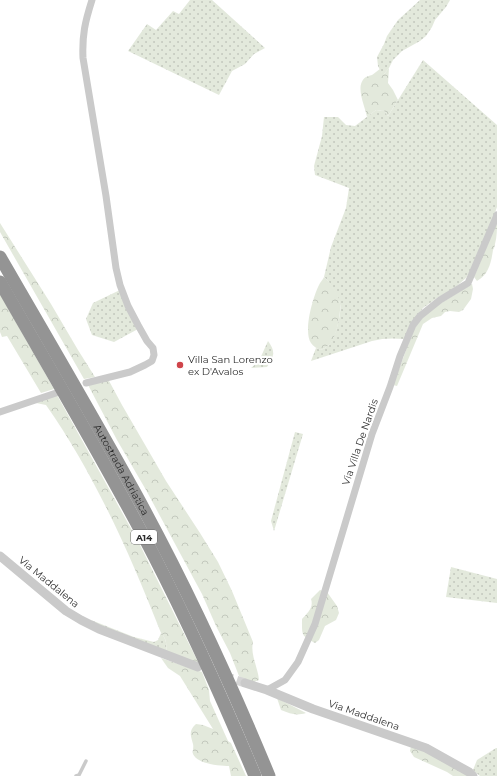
<svg xmlns="http://www.w3.org/2000/svg" width="497" height="776" viewBox="0 0 497 776" font-family="Montserrat,sans-serif">
  <defs>
    <pattern id="grass-dots" width="8" height="8" patternUnits="userSpaceOnUse"><rect width="8" height="8" fill="#e3e9dc"/><path d="M2 2h.1M6 6h.1" fill="none" stroke="#c3c8bd" stroke-width="1.8" stroke-linecap="round"/></pattern>
    <pattern id="forest-crowns" width="20" height="18" patternUnits="userSpaceOnUse"><rect width="20" height="18" fill="#e3e9dc"/><path d="M2 6a3 3 0 1 1 6 0M12 15a3 3 0 1 1 6 0" fill="none" stroke="#c3c8bd"/></pattern>
  </defs>
  <rect width="100%" height="100%" fill="#fff"/>
  <path fill="url(#grass-dots)" d="M190,0h22l53,48 -11,6 -9,10 -13,7 -13,24 -91,-44 19,-27 9,6 17,-19 6,3z
    M420,0h30l-4,7 -11,13 -3,7 -6,9 -6,5 -18,10 -9,9 -4,8 -5,6h-2l-4,-8 -1,-9 7,-13 3,-8 11,-16z
    M423,60l74,65v82l-5,14 -18,44 -8,13 -9,8 -9,6 -11,6 -14,10 -12,16 -6,15c-12,-1 -22,-1 -33,2l-61,20 5,-13 5,2c2,-1 6,-3 8,-5 6,-6 13,-32 11,-41 -1,-7 -10,-22 -16,-27l7,-30 15,-39 3,-20 -34,-13 -1,-9 8,-30 2,-19h14l8,8 9,1 21,-16 8,1 4,5z
    M120,290l18,39 -24,13 -22,-7 -6,-16 7,-16z
    M268,341c8,11 6,15 -1,26l-16,1 8,-7z
    M295,432l8,2 -29,97 -3,-10z
    M451,567l46,12v24l-51,-6z
    M91,620l43,17 20,5 4,-2 3,-7c5,5 6,11 5,18l-69,-26z
    M496,748h1v28h-17l-7,-6 4,-10z"/>
  <path fill="url(#forest-crowns)" d="M389,68l-1,15 5,7 5,10 -10,16 -4,-5 -8,-1 -9,7c-2,-11 -13,-32 -1,-40 2,-1 3,-1 6,-2 3,-2 5,-4 8,-6l2,4 2,1z
    M497,222c0,7 0,15 -2,22 0,2 -1,4 -2,6 -2,13 -4,24 -16,31l-3,-4z
    M0,223l51,81 27,46 17,27 -11,2 -84,-147z
    M324,277c7,6 15,18 16,27 1,10 -4,35 -11,41 -2,2 -6,4 -8,5 -4,-1 -8,-4 -10,-7 -8,-12 2,-46 8,-58 1,-3 4,-5 5,-8z
    M472,284l1,5 -2,10 -8,11 -4,2 -9,-1 -5,1 -4,4 -9,2 -9,6 -26,62 -4,-1 21,-56 8,-11 16,-13z
    M0,294l54,95 -13,4 -34,-57 -5,1 -2,-5z
    M108,379l14,26 44,76 34,52 18,29 14,29 21,51c-3,12 5,26 6,38l-5,2 -8,-2 -7,-4 -9,-23 -14,-27 -14,-32 -56,-104 -29,-50 -30,-57z
    M57,395l82,148 61,123 -34,-15c1,-7 0,-13 -5,-18 -31,-79 -66,-158 -115,-228l-10,-2z
    M320,590l7,2 10,14 2,7 -3,7 -11,6 -6,14 -4,3c-14,-7 -13,-8 -13,-24 5,-6 12,-11 9,-20z
    M161,658l41,14 7,18 1,11 18,40 3,2 15,33h-15l-2,-10c-9,0 -32,-2 -36,-12 -1,-3 1,-6 0,-10 -2,-8 -5,-13 3,-20l7,1 10,4 -33,-53 -12,-8z
    M277,698l29,15c-10,3 -15,1 -25,-3z
    M411,746l14,5 46,25h-18l-6,-4 -33,-15 -4,-6z"/>
  <g fill="none" stroke-linecap="round" stroke-linejoin="round">
    <path stroke="#d5d5d5" stroke-width="9" stroke-dasharray="9 4.5" stroke-linecap="butt" d="M224,676l21,7"/>
    <path stroke="#cacaca" stroke-width="3.5" d="M76,776l3,-1 7,-14"/>
    <path stroke="#cacaca" stroke-width="7" d="M86,383l44,-11 15,-7 7,-4 2,-6 -1,-7 -6,-7 -9,-16 -10,-19 -8,-21 -4,-17 -10,-72 -23,-138c-1,-23 2,-36 9,-58
      M0,412l56,-19
      M267,690l18,-10 13,-18 17,-38 57,-190 18,-47 10,-31 13,-31 7,-9 20,-16 28,-17 29,-68"/>
    <path stroke="#cacaca" stroke-width="9" d="M0,556l66,55 15,9 18,9 99,38
      M245,683l22,7 46,19 113,39 43,24 4,4"/>
    <g stroke="#949494" stroke-width="13">
      <path id="s1" d="M0,257c45,78 91,156 135,236 50,91 94,186 134,283"/>
      <path d="M0,282c52,91 106,181 154,274 37,72 70,146 101,220"/>
    </g>
  </g>
  <circle fill="#cf444a" stroke="#fff" stroke-width="1.5" cx="180" cy="365" r="4"/>
  <g text-anchor="middle" dominant-baseline="central" stroke-width="4" stroke-linejoin="round" paint-order="stroke">
    <rect fill="#fff" stroke="#6c6c6c" stroke-width="1" x="131" y="530" width="26" height="14" rx="3"/>
    <g font-size="9" font-weight="bold" fill="#2d2d2d">
      <text x="144" y="537">A14</text>
    </g>
    <g font-size="10" fill="#2d2d2d" stroke="#fff" text-anchor="start">
      <text x="188" y="359">Villa San Lorenzo<tspan x="188" dy="12">ex D'Avalos</tspan></text>
    </g>
    <g font-size="10" fill="#2d2d2d" stroke="#fff">
      <text transform="translate(360 442) rotate(-71)">Via Villa De Nardis</text>
      <text stroke="none"><textPath href="#s1" startOffset="245">Autostrada Adriatica</textPath></text>
      <text transform="translate(49 582) rotate(39)">Via Maddalena</text>
      <text transform="translate(364 715) rotate(19)">Via Maddalena</text>
    </g>
  </g>
</svg>
